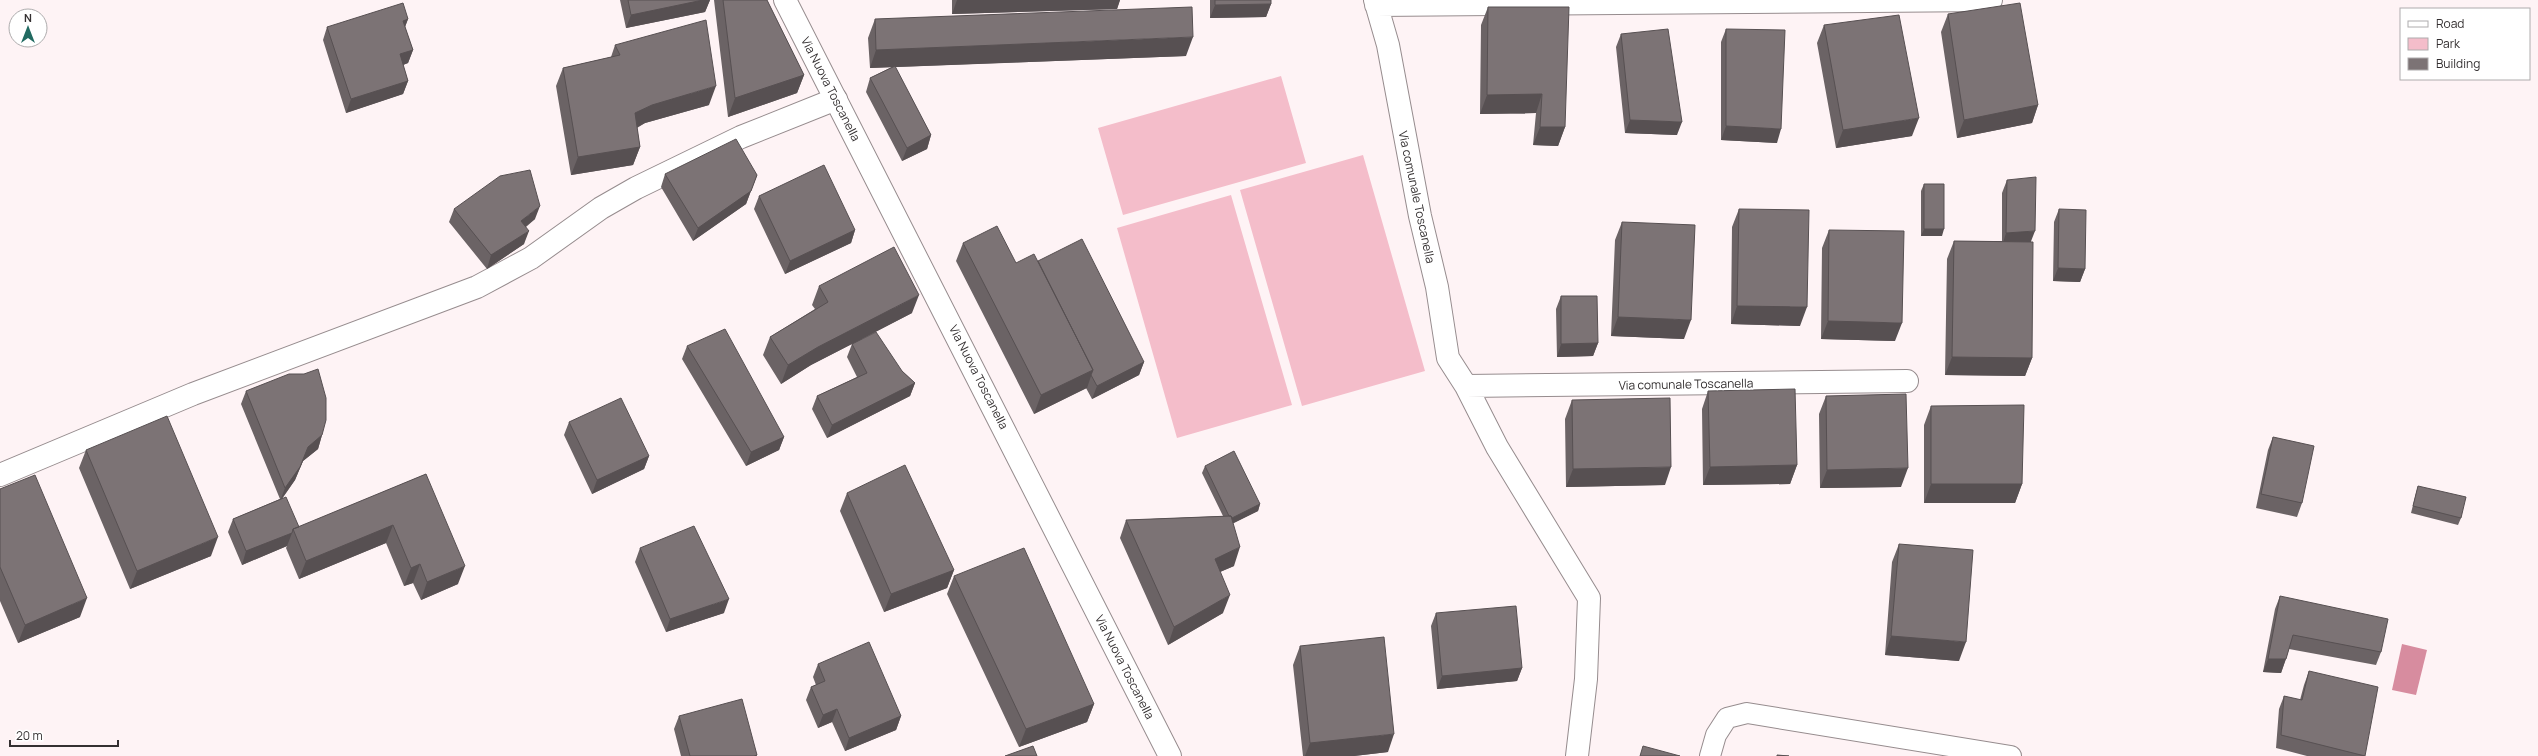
<svg xmlns="http://www.w3.org/2000/svg" width="2538" height="756" viewBox="0 0 2538 756" font-family="Manrope,sans-serif">
  <rect width="100%" height="100%" fill="#fef3f5"/>
  <path fill="#f4bdca" d="M1281,76l25,87 -183,52 -25,-87z
    M1363,155l62,216 -123,35 -62,-216z
    M1231,195l61,210 -115,33 -60,-210z"/>
  <path fill="#d78c9f" d="M2402,644l25,6 -11,45 -24,-5z"/>
  <g fill="none" stroke-linecap="round" stroke-linejoin="round">
    <g stroke="#968c8e" stroke-width="22">
      <path id="lane" d="M1710,756l6,-21 11,-17 20,-5 264,43"/>
    </g>
    <g stroke="#968c8e" stroke-width="24">
      <path id="street" d="M1375,0l13,45 32,171 17,71 11,71 18,28 31,61 92,151 -3,81 -9,77
        M1376,5l615,-5
        M1466,386l441,-5
        M0,475l193,-81 284,-107 54,-29 70,-50 35,-20 105,-51 95,-38"/>
    </g>
    <g stroke="#968c8e" stroke-width="24">
      <path id="secondary" d="M785,0l385,756"/>
    </g>
    <use href="#lane" stroke="#fff" stroke-width="20"/>
    <use href="#street" stroke="#fff" stroke-width="22"/>
    <use href="#secondary" stroke="#fff" stroke-width="22"/>
  </g>
  <path fill="#6b6365" d="M620,0h90l-5,12 -79,16z
    M714,0h53l37,75 -7,18 -69,24z
    M952,0h168l-3,9 -165,5z
    M1210,0h61v4l-5,13 -56,1z
    M1488,7l77,120 -7,19 -25,-1 3,-32 -56,1 1,-89z
    M1948,14l90,91 -6,18 -75,15 -16,-106z
    M408,19l-3,8 8,23 -5,13 -5,2 5,16 -5,13 -57,19 -23,-73 4,-13z
    M875,19l311,37 -291,11 36,68 -4,14 -25,12 -36,-69 4,-14 22,-11 -22,1 -2,-30z
    M1824,25l88,111 -76,12 -19,-105z
    M1726,29l51,114 -56,-3v-98z
    M1621,34l56,101 -52,-2 -9,-86z
    M615,45l94,60 -64,18 -8,5 3,19 -7,18 -62,10 -15,-89 7,-18 48,-11z
    M665,174l92,1 -11,29 -53,37 -32,-54z
    M2007,180l24,62 1,116 -7,18 -80,-1 2,-116 7,-18h48v-48z
    M1924,184l18,52h-21v-45z
    M759,196l96,34 -4,13 -66,31 -31,-65z
    M454,209l81,10 -9,8 -2,17 -37,25 -38,-47z
    M1739,209l61,117 -69,-2 1,-97z
    M2059,209l26,60 -5,13 -27,-1 1,-59z
    M1622,222l62,117 -73,-3 4,-96z
    M1829,230l66,111 -74,-2 1,-91z
    M963,243l53,20 22,-2 106,101 -5,13 -47,24 -6,-11 -52,26 -78,-153z
    M819,286l93,27 -50,26 40,32 13,12 -5,13 -83,42 -15,-29 5,-13 40,-19 -10,-20 5,-13 -41,21 -30,19 -18,-29 7,-18 45,-28 -3,-4z
    M1561,296l37,47 -5,13 -36,1 -1,-48z
    M687,346l97,91 -5,13 -33,16 -64,-107z
    M246,391l76,44 -4,14 -15,12 -8,19 -13,19 17,28 127,-53 32,110 -37,16 -8,-17 -9,3 -18,-43 -87,36 -13,-31 1,-2 -45,19 -14,-33 5,-13 47,-20 -39,-95z
    M1708,391l89,74 -7,19 -87,1 -1,-76z
    M1826,396l75,91 -81,1 -1,-74z
    M1572,400l93,85 -99,2 -1,-68z
    M1931,406l91,78 -7,19h-91v-78z
    M569,422l80,34 -5,13 -52,25 -28,-59z
    M2273,437l29,66 -5,14 -41,-9 12,-58z
    M86,450l125,106 -81,33 -51,-121z
    M1205,466l55,38 -2,7 -25,12 1,43 -14,6 3,41 -55,32 -48,-107 6,-18 97,-4 -21,-43z
    M2418,486l43,32 -3,7 -47,-12 5,-20z
    M0,489l80,128 -62,26 -18,-42z
    M847,493l107,77 -7,18 -63,24 -44,-101z
    M1899,544l60,117 -74,-6 7,-93z
    M640,548l84,65 -58,19 -31,-70z
    M954,576l140,128 -7,18 -68,25 -72,-153z
    M2280,596l101,56 -5,13 -87,-16 -8,24 -18,-1 12,-63z
    M1436,613l86,55 -5,13 -80,8 -6,-63z
    M1300,646l88,106 -34,4h-51l-10,-91z
    M818,664l83,52 -5,14 -51,21 -13,-29 -14,6 -12,-28 5,-13 5,-2 -3,-8z
    M2309,671l56,85h-58l-31,-8 3,-39 5,-13 16,4 4,-15z
    M679,716l78,39v1h-76l-7,-27z"/>
  <path fill="#575052" d="M703,0h7l-5,12 -79,16 5,-13z
    M957,0h163l-3,9 -165,5z
    M1271,4l-5,13 -56,1 5,-13z
    M408,19l-5,13v-11z
    M1193,37l-7,19 -316,12 6,-18z
    M413,50l-5,13 -13,5 5,-14z
    M804,75l-7,18 -69,24 7,-19z
    M408,81l-5,13 -57,19 5,-14z
    M716,86l-7,19 -64,18 -17,9 7,-19 17,-8z
    M1542,94l-6,19 -56,1 7,-19z
    M2038,105l-6,18 -75,15 7,-18z
    M1919,118l-7,18 -76,12 7,-18z
    M1630,120l52,2 -5,13 -52,-2z
    M1726,126l55,3 -4,14 -56,-3z
    M1540,127h25l-7,19 -25,-1z
    M931,135l-4,14 -25,12 5,-13z
    M640,147l-7,18 -62,10 7,-18z
    M757,175l-11,29 -53,37 5,-13z
    M540,206l-5,13 -19,15 5,-13z
    M1924,229h20l-2,7h-21z
    M855,230l-4,13 -66,31 5,-13z
    M529,231l-5,13 -37,25 4,-14z
    M2035,231l-5,13 -28,2 4,-13z
    M2058,268l27,1 -5,13 -27,-1z
    M919,295l-7,18 -101,52 -30,19 7,-19 30,-18z
    M1737,306l70,1 -7,19 -69,-2z
    M1618,317l73,3 -7,19 -73,-3z
    M1828,321l74,2 -7,18 -74,-2z
    M1598,343l-5,13 -36,1 4,-13z
    M1952,357l80,1 -7,18 -80,-1z
    M1144,362l-5,13 -47,24 5,-13z
    M1093,370l-6,18 -53,26 7,-19z
    M915,383l-5,13 -83,42 5,-13z
    M322,435l-4,14 -15,12 -8,19 -15,21 5,-13 23,-41z
    M784,437l-5,13 -33,16 5,-14z
    M649,456l-5,13 -52,25 5,-14z
    M1797,465l-7,19 -87,1 7,-18z
    M1671,467l-6,18 -99,2 7,-18z
    M1908,468l-7,19 -81,1 7,-18z
    M1931,484h91l-7,19h-91z
    M1260,504l-2,7 -30,15 2,-7z
    M393,525l-7,18 -87,36 7,-18z
    M292,533l-5,13 -45,19 4,-14z
    M218,537l-7,19 -81,33 7,-18z
    M1240,547l-6,19 -26,11 7,-18z
    M420,564l-7,19 -9,3 7,-18z
    M465,566l-7,18 -37,16 6,-18z
    M954,570l-7,18 -63,24 7,-18z
    M1230,595l-7,18 -55,32 6,-18z
    M87,598l-7,19 -62,26 7,-18z
    M729,599l-5,14 -58,19 4,-13z
    M1891,636l75,6 -7,19 -74,-6z
    M2268,659h18l-5,14 -18,-1z
    M1522,668l-5,13 -80,8 5,-13z
    M1094,704l-7,18 -68,25 7,-18z
    M837,709l-5,13 -14,6 5,-13z
    M901,716l-5,14 -51,21 4,-13z
    M1394,734l-6,18 -34,4h-49l5,-13z"/>
  <path fill="#7c7375" stroke="#575052" d="M628,0h75l-72,15z
    M723,0h44l37,75 -69,23z
    M1215,0h56v4l-56,1z
    M403,3l5,16 -5,2 10,29 -13,4 8,27 -57,18 -24,-72z
    M2020,3l18,102 -74,15 -16,-106z
    M1192,7l1,30 -317,13 -1,-31z
    M1488,7h81l-4,120h-25l2,-33 -55,1z
    M1899,15l20,103 -76,12 -19,-105z
    M706,20l10,66 -64,19 -17,8 5,34 -62,10 -15,-89 57,-13 -5,-10z
    M1668,29l14,93 -52,-2 -9,-86z
    M1726,29l59,1 -4,99 -55,-3z
    M895,66l36,69 -24,13 -37,-70z
    M736,139l21,36 -6,16 -53,37 -33,-54z
    M824,165l31,65 -65,31 -31,-65z
    M530,170l10,36 -19,15 8,10 -38,24 -37,-46 46,-33z
    M2036,177l-1,54 -29,2 1,-53z
    M1924,184h20v45h-20z
    M1739,209l70,1 -2,97 -70,-1z
    M2059,209l27,1 -1,59 -27,-1z
    M1622,222l73,3 -4,95 -73,-3z
    M997,226l19,37 18,-9 59,116 -52,25 -78,-152z
    M1829,230l75,1 -2,92 -74,-2z
    M1082,239l62,123 -47,24 -6,-11 2,-5 -55,-109z
    M1954,241l79,1 -1,116 -80,-1z
    M894,247l25,48 -101,52 -30,18 -18,-28 58,-35 -9,-16z
    M1561,296h36l1,47 -37,1z
    M725,329l59,108 -33,15 -64,-106z
    M876,332l26,39 13,12 -83,42 -15,-29 50,-23 -15,-29z
    M318,369l8,29v22l-4,15 -14,12 -8,20 -15,21 -39,-97 43,-17h15z
    M1795,389l2,76 -87,2 -2,-76z
    M1906,394l2,74 -81,2 -1,-74z
    M621,398l28,58 -52,24 -28,-58z
    M1670,398l1,69 -98,2 -1,-69z
    M2024,405l-2,79h-91v-78z
    M167,416l51,121 -81,34 -51,-121z
    M2273,437l41,9 -12,57 -41,-9z
    M1234,451l26,53 -28,14 -1,-2h-2l-24,-50z
    M905,465l49,105 -63,24 -44,-101z
    M426,474l39,92 -38,16 -7,-18 -9,4 -18,-43 -87,36 -13,-32z
    M35,475l52,123 -62,27 -25,-58v-78z
    M2418,486l48,11 -5,21 -48,-12z
    M286,497l13,30 -6,2 -1,4 -46,18 -13,-32z
    M1231,516l9,31 -25,12 15,36 -56,32 -48,-107z
    M694,526l35,73 -59,20 -30,-71z
    M1899,544l74,6 -7,92 -75,-6z
    M1024,548l70,156 -68,25 -72,-153z
    M2280,596l108,23 -7,33 -88,-17 -7,24h-18z
    M1516,606l6,62 -80,8 -6,-63z
    M1384,637l10,97 -84,9 -10,-97z
    M869,642l32,74 -52,22 -12,-29 -14,6 -12,-28 14,-6 -7,-17z
    M2309,671l69,16 -13,69 -84,-21 3,-39 18,4z
    M742,699l15,56 -3,1h-64l-11,-40z
    M1033,746l4,10h-32z
    M1643,746l37,10h-40z
    M1777,755l12,1h-12z"/>
  <g text-anchor="middle" dominant-baseline="central" stroke-width="4" stroke-linejoin="round" paint-order="stroke">
    <g font-size="12" fill="#343031" stroke="#fff">
      <text transform="translate(831 89) rotate(63)">Via Nuova Toscanella</text>
      <text transform="translate(1417 197) rotate(78)">Via comunale Toscanella</text>
      <text transform="translate(979 377) rotate(63)">Via Nuova Toscanella</text>
      <text transform="translate(1686 384) rotate(-1)">Via comunale Toscanella</text>
      <text transform="translate(1125 667) rotate(63)">Via Nuova Toscanella</text>
    </g>
  </g>
  <rect x="2400" y="8" width="130" height="72" fill="#ffffff" stroke="#aeacad"/>
  <rect x="2408" y="21" width="20" height="6" fill="#ffffff" stroke="#aeacad"/>
  <text x="2436" y="28" font-size="12" fill="#343031">Road</text>
  <rect x="2408" y="38" width="20" height="12" fill="#f4bdca" stroke="#aeacad"/>
  <text x="2436" y="48" font-size="12" fill="#343031">Park</text>
  <rect x="2408" y="58" width="20" height="12" fill="#7c7375" stroke="#aeacad"/>
  <text x="2436" y="68" font-size="12" fill="#343031">Building</text>
  <g transform="translate(28 28)"><circle r="19" fill="#ffffff" stroke="#aeacad"/>
  <path d="M0-3L7 15L0 10L-7 15Z" fill="#216a61"/>
  <text y="-6" font-size="11" font-weight="bold" text-anchor="middle" fill="#343031">N</text>
  </g>
  <path d="M10 740v6h108v-6" fill="none" stroke="#343031" stroke-width="2"/>
  <text x="16" y="740" font-size="12" fill="#343031" stroke="#ffffff" stroke-width="3" paint-order="stroke">20 m</text>
</svg>
